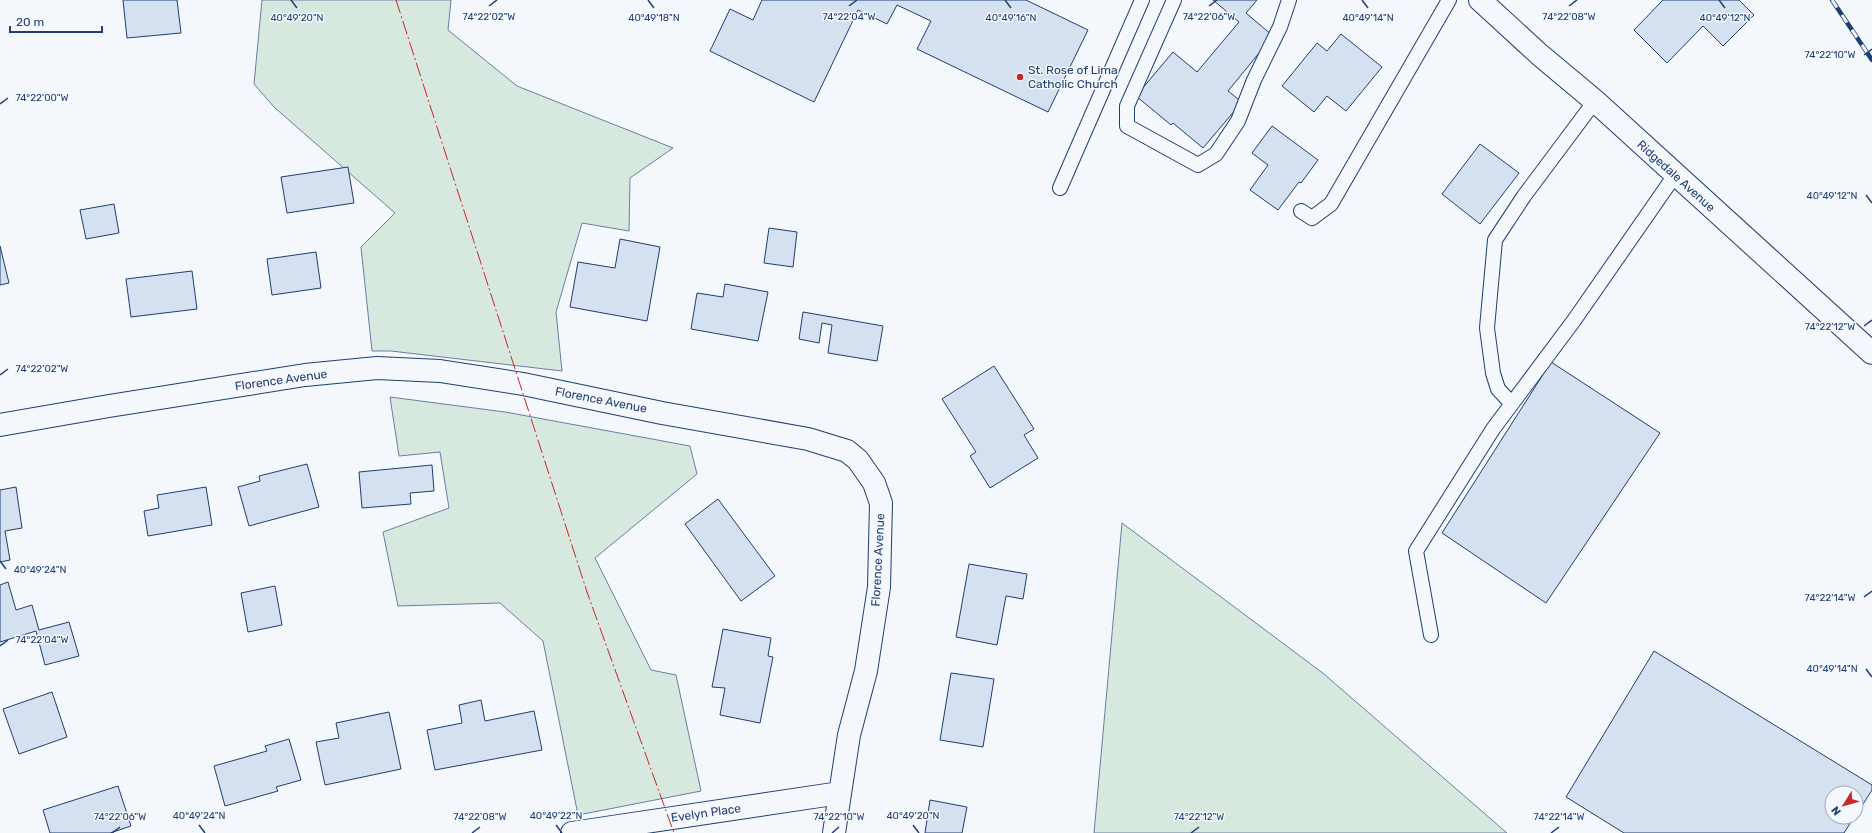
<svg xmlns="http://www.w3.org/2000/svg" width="1872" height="833" viewBox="0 0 1872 833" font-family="Rubik,sans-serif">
  <rect width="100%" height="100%" fill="#f4f7fb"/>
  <path fill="#d7e8df" stroke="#687fa3" d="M262,0h189l-3,30 69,56 156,62 -43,30 -1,53 -47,-8 -26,89 6,59 -171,-20h-19l-11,-104 34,-34 -121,-106 -20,-23z
    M390,397l115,15 185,34 7,28 -102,84 56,112 25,5 25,116 -123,24 -35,-174 -43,-38 -102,3 -15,-74 66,-24 -9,-56 -41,4z
    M1122,523l202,151 183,159h-413z"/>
  <path fill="#d5e0f0" stroke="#1d3f73" d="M123,0h54l4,33 -54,5z
    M762,0h264l62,30 -40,82 -131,-63 14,-28 -34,-16 -10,19 -29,-14 -44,92 -104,-51 20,-42 23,11z
    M1213,0h44l-11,13 27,23 -45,55 14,11 -39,46 -30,-25 -2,2 -35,-29 37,-44 24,20 42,-50z
    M1663,0h76l15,15 -31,31 -20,-20 -36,37 -33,-33z
    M1341,34l41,33 -36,44 -19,-15 -13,16 -32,-26 35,-43 10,8z
    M1272,126l46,34 -17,23 -2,-1 -21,28 -28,-20 18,-25 -16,-12z
    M1480,144l39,29 -39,51 -38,-30z
    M348,167l6,36 -67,10 -6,-36z
    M114,204l5,29 -33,6 -6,-29z
    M769,228l28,4 -4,35 -29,-4z
    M620,239l40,8 -13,74 -77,-14 8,-45 37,6z
    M0,246l9,37 -9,2z
    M316,252l5,36 -49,7 -5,-36z
    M192,271l5,38 -66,8 -5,-38z
    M725,284l43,8 -10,49 -67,-12 6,-36 26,4z
    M803,312l80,14 -6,35 -49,-8 4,-28 -10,-2 -3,20 -20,-4z
    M1551,362l109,71 -114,170 -104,-70z
    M994,366l40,63 -10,6 14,23 -48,30 -20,-32 6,-4 -34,-53z
    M307,464l12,43 -70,19 -11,-39 22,-6 -1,-5z
    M432,465l2,26 -24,2 1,11 -49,4 -3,-36z
    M16,487l6,41 -17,3 5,29 -10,2v-72z
    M206,487l6,38 -64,11 -4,-25 15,-3 -2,-13z
    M718,499l57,77 -34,25 -56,-77z
    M969,564l58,10 -4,25 -17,-3 -9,49 -41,-8z
    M8,582l8,28 16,-5 7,25 30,-8 10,34 -34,9 -9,-34 -36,11v-57z
    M275,586l7,39 -34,7 -7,-39z
    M723,629l48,9 -3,18 5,1 -13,66 -40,-8 5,-27 -13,-1z
    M1654,651l218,134v5l-16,25v-22h-24v24h22l-10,16h-220l-58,-36z
    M951,673l43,6 -11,68 -43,-7z
    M52,692l15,45 -48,17 -16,-45z
    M481,700l4,21 49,-10 8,39 -107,20 -8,-40 35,-7 -3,-18z
    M389,712l12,57 -76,16 -9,-43 23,-4 -3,-15z
    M289,739l12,41 -25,7 2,4 -53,15 -11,-40 53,-15 -2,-5z
    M118,786l13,40 -21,7h-60l-7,-23z
    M930,800l37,7 -5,26h-37z"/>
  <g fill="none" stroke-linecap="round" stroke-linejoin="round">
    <g stroke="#1d3f73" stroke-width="16">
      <path id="lane" d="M1174,0l-47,106v20l71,39 18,-11 22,-33 16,-41 26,-53 9,-27
        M1060,188l82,-188
        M1301,211l11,7 19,-14 118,-204
        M1512,404l-14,-15 -5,-16 -6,-45 8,-88 29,-44 71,-95
        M1431,635l-15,-84 77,-122 82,-110 100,-144"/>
    </g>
    <g stroke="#1d3f73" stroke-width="24">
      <path id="street" d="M0,425l109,-19 196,-31 72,-7 63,3 83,13 139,29 146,26 39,12 11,9 16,23 7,20 -2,84 -13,84 -17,64 -15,98
        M572,833l268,-40"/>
    </g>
    <g stroke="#1d3f73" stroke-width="24">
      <path id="secondary" d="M1480,0l60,55 55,46 277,252"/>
    </g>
    <use href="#lane" stroke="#f4f7fb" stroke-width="14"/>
    <use href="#street" stroke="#f4f7fb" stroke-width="22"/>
    <use href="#secondary" stroke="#f4f7fb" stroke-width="22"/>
    <g stroke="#1d3f73" stroke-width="4.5">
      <path id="rail" d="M1832,0l40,60"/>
    </g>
    <use href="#rail" stroke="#f4f7fb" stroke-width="3" stroke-dasharray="9" stroke-linecap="butt"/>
    <path stroke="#c62828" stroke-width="1" stroke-dasharray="14 3 2 3" stroke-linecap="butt" d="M396,0l191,592 87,241"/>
  </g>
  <path fill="none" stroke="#1d3f73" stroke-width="1.5" d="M291,0l6,8M648,0l6,8M1005,0l6,8M1362,0l6,8M1719,0l6,8M489,6l8,-6M849,6l8,-6M1209,6l8,-6M1569,6l8,-6M1864,55l8,-6M0,104l8,-6M1866,195l6,8M1864,326l8,-6M0,375l8,-6M0,561l6,8M1864,597l8,-6M0,646l8,-6M1866,669l6,8M199,825l6,8M556,825l6,8M913,825l6,8M112,833l8,-6M472,833l8,-6M832,833l7,-6M1191,833l8,-6M1551,833l8,-6"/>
  <circle fill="#c62828" stroke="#f4f7fb" stroke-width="1.5" cx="1020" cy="77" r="4"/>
  <g text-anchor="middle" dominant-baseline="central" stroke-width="3" stroke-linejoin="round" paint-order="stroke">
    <g font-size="12" fill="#1d3f73" stroke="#f4f7fb" text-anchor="start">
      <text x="1028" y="70">St. Rose of Lima<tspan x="1028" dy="14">Catholic Church</tspan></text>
    </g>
    <g font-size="12" fill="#1d3f73" stroke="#f4f7fb">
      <text transform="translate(1676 176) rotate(42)">Ridgedale Avenue</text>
      <text transform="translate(281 380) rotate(-8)">Florence Avenue</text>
      <text transform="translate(601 400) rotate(11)">Florence Avenue</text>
      <text transform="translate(878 560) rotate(-87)">Florence Avenue</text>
      <text transform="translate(706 813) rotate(-8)">Evelyn Place</text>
    </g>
  </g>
  <g font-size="10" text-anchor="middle" fill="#1d3f73" stroke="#f4f7fb" stroke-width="3" stroke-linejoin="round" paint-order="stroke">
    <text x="489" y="20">74°22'02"W</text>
    <text x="849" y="20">74°22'04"W</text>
    <text x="1209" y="20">74°22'06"W</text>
    <text x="1569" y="20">74°22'08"W</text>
    <text x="297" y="21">40°49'20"N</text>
    <text x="654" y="21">40°49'18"N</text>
    <text x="1011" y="21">40°49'16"N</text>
    <text x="1368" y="21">40°49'14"N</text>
    <text x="1725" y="21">40°49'12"N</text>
    <text x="1830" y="58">74°22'10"W</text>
    <text x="42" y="101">74°22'00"W</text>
    <text x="1832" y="199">40°49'12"N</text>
    <text x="1830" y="330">74°22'12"W</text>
    <text x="42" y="372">74°22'02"W</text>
    <text x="40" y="573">40°49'24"N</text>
    <text x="1830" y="601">74°22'14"W</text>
    <text x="42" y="643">74°22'04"W</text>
    <text x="1832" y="672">40°49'14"N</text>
    <text x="199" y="819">40°49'24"N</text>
    <text x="556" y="819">40°49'22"N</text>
    <text x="913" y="819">40°49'20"N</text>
    <text x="120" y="820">74°22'06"W</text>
    <text x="480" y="820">74°22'08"W</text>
    <text x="839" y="820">74°22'10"W</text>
    <text x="1199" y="820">74°22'12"W</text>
    <text x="1559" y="820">74°22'14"W</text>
  </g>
  <g transform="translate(1844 805) rotate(233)"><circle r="19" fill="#f4f7fb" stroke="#9eadc5"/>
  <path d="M0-3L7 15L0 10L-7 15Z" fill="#c62828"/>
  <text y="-6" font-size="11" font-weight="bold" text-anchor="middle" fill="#1d3f73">N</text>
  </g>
  <path d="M10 26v6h92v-6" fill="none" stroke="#1d3f73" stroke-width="2"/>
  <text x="16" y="26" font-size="12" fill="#1d3f73" stroke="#f4f7fb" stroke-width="3" paint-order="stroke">20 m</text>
</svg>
